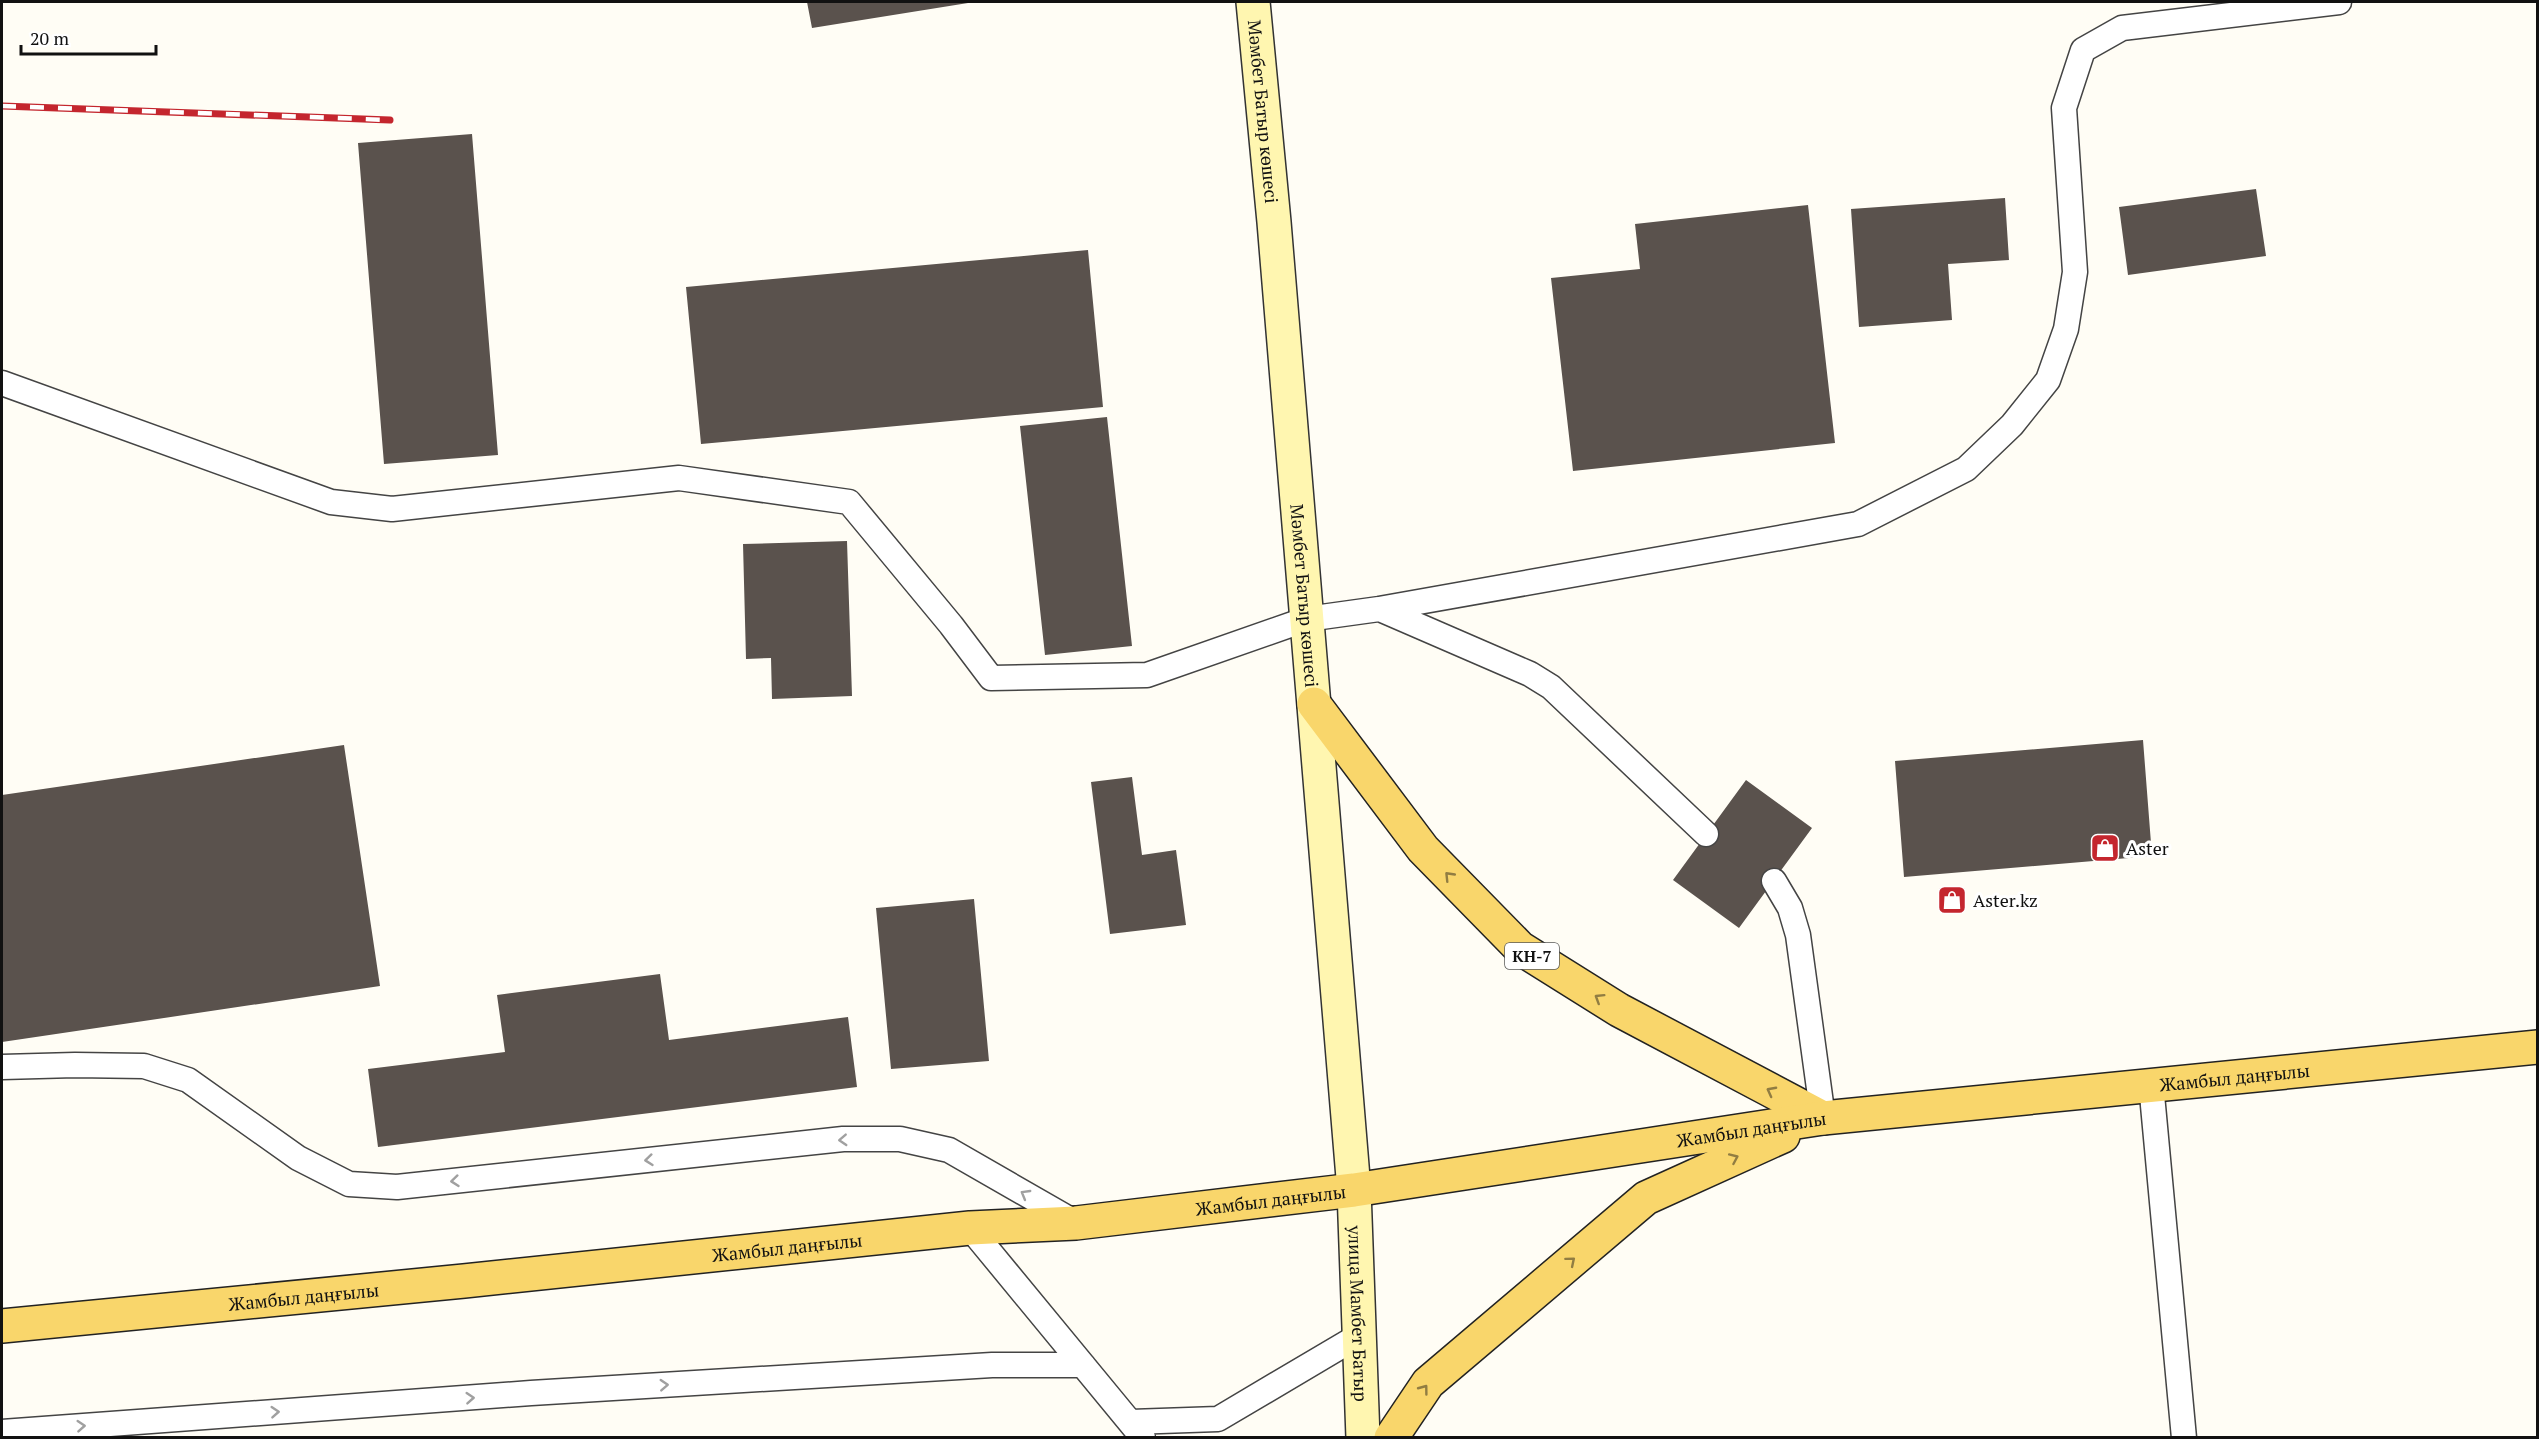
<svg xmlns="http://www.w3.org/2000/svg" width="2539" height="1439" viewBox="0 0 2539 1439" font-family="'PT Serif',serif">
  <rect width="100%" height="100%" fill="#fffdf5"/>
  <path fill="#5a524d" d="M807,2h161v1l-156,25z
    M472,134l26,321 -114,9 -26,-321z
    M2256,189l10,67 -138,19 -9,-68z
    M2005,198l4,62 -61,4 4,56 -93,7 -8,-118z
    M1808,205l27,238 -262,28 -22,-193 89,-9 -5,-45z
    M1088,250l15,157 -402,37 -15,-157z
    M1107,417l25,229 -87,9 -25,-229z
    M847,541l5,155 -80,3 -1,-41 -25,1 -3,-115z
    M2143,740l9,116 -248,21 -9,-116z
    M344,745l36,241 -378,56v-247z
    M1132,777l10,78 34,-5 10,75 -76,9 -19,-152z
    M1746,780l66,48 -73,100 -66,-48z
    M974,899l15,162 -98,8 -15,-161z
    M660,974l9,66 179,-23 9,70 -479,60 -10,-78 137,-17 -8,-57z"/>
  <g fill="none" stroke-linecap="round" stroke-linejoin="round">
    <g stroke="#444" stroke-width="27">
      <path id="service" d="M2,383l329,119 61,7 287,-31 170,24 102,123 40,53 156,-3 160,-56 72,-10 479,-85 108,-55 46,-44 36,-45 18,-51 9,-57 -11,-164 19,-58 39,-22 217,-26
        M1380,609l150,65 21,13 155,147
        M1774,881l16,27 8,27 25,183
        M2,1067l73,-2 69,1 44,14 110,78 51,26 48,3 446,-48h57l49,11 127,73
        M2151,1084l33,354
        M970,1228l173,210
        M1131,1422l87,-3 142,-84
        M2,1432l529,-39 461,-28h91"/>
    </g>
    <g stroke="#333" stroke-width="36">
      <g id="secondary">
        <path id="s1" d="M1253,2l21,220 80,968 9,248"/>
      </g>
    </g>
    <g stroke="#222" stroke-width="36">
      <g id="primary">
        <path d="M1314,704l109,145 97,99 99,62 204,108"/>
        <path id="s2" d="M2,1326l462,-45 506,-53 106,-5 278,-33 469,-72 715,-71"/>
        <path d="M1391,1438l37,-55 218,-185 137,-62"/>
      </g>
    </g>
    <use href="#service" stroke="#fff" stroke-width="24"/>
    <use href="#secondary" stroke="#fff6b0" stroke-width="33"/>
    <use href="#primary" stroke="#f9d66b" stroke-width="33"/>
    <g stroke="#c4262e" stroke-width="7">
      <path id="rail" d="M2,106l388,14"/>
    </g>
    <use href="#rail" stroke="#fff" stroke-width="4.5" stroke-dasharray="14" stroke-linecap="butt"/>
  </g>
  <defs><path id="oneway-chevron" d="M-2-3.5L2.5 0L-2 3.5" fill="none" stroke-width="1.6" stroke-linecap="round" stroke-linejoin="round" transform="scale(1.5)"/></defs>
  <g stroke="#917d42">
    <use href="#oneway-chevron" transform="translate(1449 876) rotate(-134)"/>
    <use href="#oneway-chevron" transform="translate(1599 998) rotate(-148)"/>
    <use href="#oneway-chevron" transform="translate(1771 1091) rotate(-152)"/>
    <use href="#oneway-chevron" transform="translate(1734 1158) rotate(-24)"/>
    <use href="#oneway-chevron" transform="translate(1571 1261) rotate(-40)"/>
    <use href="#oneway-chevron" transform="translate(1424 1389) rotate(-53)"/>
  </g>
  <g stroke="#a0a0a0">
    <use href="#oneway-chevron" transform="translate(843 1140) rotate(177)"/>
    <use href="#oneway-chevron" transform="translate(649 1160) rotate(174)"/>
    <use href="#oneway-chevron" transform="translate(455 1181) rotate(174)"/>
    <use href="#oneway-chevron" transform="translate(1025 1194) rotate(-150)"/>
    <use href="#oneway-chevron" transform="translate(664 1385) rotate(-3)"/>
    <use href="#oneway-chevron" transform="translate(470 1398) rotate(-4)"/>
    <use href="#oneway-chevron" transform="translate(275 1412) rotate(-4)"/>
    <use href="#oneway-chevron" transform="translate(81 1426) rotate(-4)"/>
  </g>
  <defs>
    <g id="shop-square" transform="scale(1.5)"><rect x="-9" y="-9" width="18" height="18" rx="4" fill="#c4262e" stroke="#fff"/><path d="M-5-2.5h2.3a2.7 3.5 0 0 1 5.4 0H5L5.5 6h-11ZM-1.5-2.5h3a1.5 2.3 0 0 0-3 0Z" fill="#fff"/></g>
  </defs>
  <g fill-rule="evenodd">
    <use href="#shop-square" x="2105" y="848"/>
    <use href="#shop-square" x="1952" y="900"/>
  </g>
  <g text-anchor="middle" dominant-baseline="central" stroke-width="6" stroke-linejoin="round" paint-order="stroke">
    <rect fill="#fff" stroke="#585858" stroke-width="1.5" x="1505" y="943" width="54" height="26" rx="4.5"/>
    <g font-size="16" font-weight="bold" fill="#111">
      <text x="1532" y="956">КН-7</text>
    </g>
    <g font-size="18" fill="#111" stroke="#fff">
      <text stroke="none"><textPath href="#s1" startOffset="110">Мәмбет Батыр көшесі</textPath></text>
      <text stroke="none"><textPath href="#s1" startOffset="596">Мәмбет Батыр көшесі</textPath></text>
      <text stroke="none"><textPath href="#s2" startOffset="2247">Жамбыл даңғылы</textPath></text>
      <text stroke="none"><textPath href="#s2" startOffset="1761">Жамбыл даңғылы</textPath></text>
      <text stroke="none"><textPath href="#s2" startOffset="1275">Жамбыл даңғылы</textPath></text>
      <text stroke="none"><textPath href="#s2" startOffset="789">Жамбыл даңғылы</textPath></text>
      <text stroke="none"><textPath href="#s2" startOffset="303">Жамбыл даңғылы</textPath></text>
      <text stroke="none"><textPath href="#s1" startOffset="1316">улица Мамбет Батыр</textPath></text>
    </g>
    <g font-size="18" fill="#111" stroke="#fff" text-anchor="start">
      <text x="2126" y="848">Aster</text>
      <text x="1973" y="900">Aster.kz</text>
    </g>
  </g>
  <rect width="2539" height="1439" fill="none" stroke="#111111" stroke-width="6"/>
  <path d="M21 45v9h135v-9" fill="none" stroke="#111111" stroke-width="3"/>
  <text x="30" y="45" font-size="18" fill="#111111" stroke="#ffffff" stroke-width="4.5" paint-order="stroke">20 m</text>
</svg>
